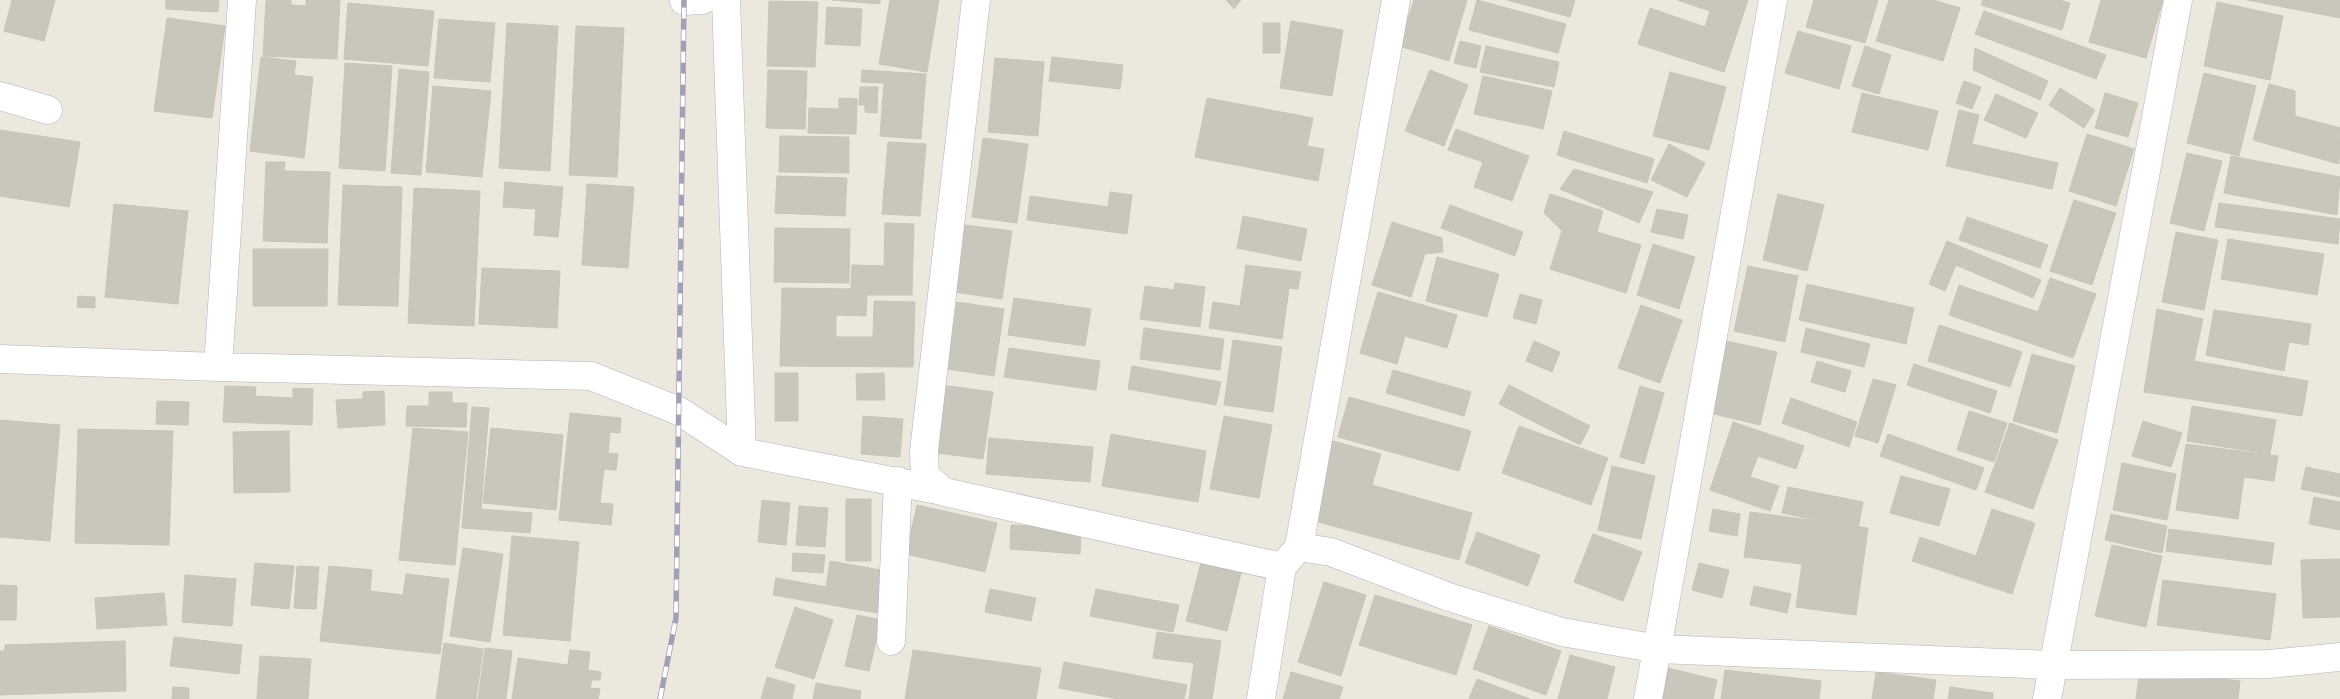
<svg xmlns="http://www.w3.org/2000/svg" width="2340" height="699" viewBox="0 0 2340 699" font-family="Manrope,sans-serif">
  <rect width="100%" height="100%" fill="#ede8dd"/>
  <path fill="#c9c6bc" stroke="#c9c4b7" d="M12,0h43l-11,41 -40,-10z
    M166,0h53l-1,12 -52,-3z
    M266,0h25v5l15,1v-6h34l-3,59 -74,-3z
    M832,0h48v4z
    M890,0h49l-12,72 -48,-8z
    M1226,0h15l-7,9z
    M1414,0h53l-18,61 -50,-15z
    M1477,0l89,24 -8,29 -89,-23z
    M1507,0h68l-5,17z
    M1677,0h71l-24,72 -86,-28 12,-36 55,19 5,-16z
    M1814,0h64l-13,43 -59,-16z
    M1889,0h44l27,8 -17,53 -67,-20z
    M1983,0h77l10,3 -8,27 -81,-25z
    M2101,0h62l-17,58 -57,-16z
    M2247,0h93v18z
    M769,1l49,1 -3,65 -48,-1z
    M2217,2l66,14 -13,64 -66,-14z
    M348,3l86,8 -6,55 -84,-7z
    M827,7l35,2 -2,37 -35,-2z
    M1984,11l122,44 -10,24 -121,-45z
    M167,18l58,8 -13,92 -58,-7z
    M439,19l56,4 -5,59 -56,-4z
    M1291,21l52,9 -11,66 -52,-8z
    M507,23l51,3 -8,145 -51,-3z
    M1263,23h17v30h-17z
    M576,26l48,2 -7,149 -48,-2z
    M1798,31l53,15 -12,43 -54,-16z
    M1460,41l21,5 -5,22 -22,-5z
    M1486,46l73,16 -5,25 -74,-15z
    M1865,46l26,9 -12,39 -27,-8z
    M1975,48l73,33 -8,19 -67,-30z
    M261,57l35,4 -2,14 19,2 -9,81 -54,-7z
    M1052,57l71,8 -3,24 -71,-8z
    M995,58l49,4 -6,74 -50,-4z
    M345,63l47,3 -7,105 -46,-3z
    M399,69l30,3 -8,103 -30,-2z
    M768,70l39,1 -2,58 -39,-1z
    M862,70l64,4 -5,65 -41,-3 4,-53 -23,-1z
    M1430,70l38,15 -24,61 -39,-15z
    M1670,72l56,15 -17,63 -56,-14z
    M2204,73l52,13 -17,70 -52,-13z
    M1483,76l69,15 -9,38 -69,-15z
    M1964,81l17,6 -9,22 -16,-6z
    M2269,84l26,7v25l45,12 -1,36 -86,-24z
    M433,86l58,5 -9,86 -56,-5z
    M860,87h18l-1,26 -12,-1v-7h-6z
    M2060,88l35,22 -11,18 -35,-23z
    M1862,93l76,18 -10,39 -76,-18z
    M2105,93l33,10 -10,34 -33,-9z
    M1996,94l42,19 -12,25 -42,-18z
    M839,98l18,1 -1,35 -48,-1 1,-25 30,1z
    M1207,98l106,20 -6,28 17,3 -6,32 -123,-24z
    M1959,110l20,5 -7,29 86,19 -6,26 -106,-23z
    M1456,129l73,27 -17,45 -38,-14 9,-25 -35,-12z
    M0,130l80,12 -11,65 -69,-11z
    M1564,131l90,28 -7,24 -90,-28z
    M2087,134l47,15 -18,57 -47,-15z
    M780,136l69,1v36l-70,-1z
    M983,138l45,6 -11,79 -45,-6z
    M888,142l38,2 -6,72 -38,-2z
    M1669,144l36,19 -18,34 -36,-17z
    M2187,153l35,8 -18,70 -34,-8z
    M2231,156l109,21 -3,38 -113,-22z
    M266,162h19l-1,9 46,1 -3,71 -64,-2z
    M1574,169l79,23 -14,31 -79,-34z
    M777,176l70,2 -2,38 -70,-3z
    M505,182l58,5 -5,50 -24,-2 2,-26 -33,-2z
    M587,184l47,3 -6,81 -46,-3z
    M343,185l59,2 -4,119 -60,-1z
    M414,188l66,3 -6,135 -66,-3z
    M1110,192l22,3 -5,39 -100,-14 3,-24 78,11z
    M1550,194l53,17 -6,21 44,13 -15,48 -76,-24 12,-38 -18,-18z
    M1778,194l46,11 -17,66 -44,-11z
    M2074,200l42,13 -24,72 -42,-14z
    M2219,203l121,16 -2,25 -123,-17z
    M114,204l74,7 -10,93 -73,-7z
    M1450,205l73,27 -8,24 -74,-28z
    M1657,209l31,6 -5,24 -32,-7z
    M1243,216l64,13 -6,32 -64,-13z
    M1967,217l81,28 -8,23 -81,-28z
    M1392,222l50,16 1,14 -18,2 -14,43 -39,-12z
    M885,223l29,1 -2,71h-45l-1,21 -30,-1v22h37l1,-36 41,1 -2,65 -133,-1 2,-78 69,1 1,-24 32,1z
    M965,225l47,6 -10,68 -47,-7z
    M775,228l75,1 -1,54 -75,-1z
    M2176,232l42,8 -14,70 -42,-8z
    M2228,239l96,15 -7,41 -96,-16z
    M1947,241l94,39 -8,18 -77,-33 -11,26 -16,-7z
    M1653,244l42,13 -16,52 -42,-14z
    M253,249h75l-1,57h-74z
    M1437,257l62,17 -12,43 -61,-16z
    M1246,265l55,7 -3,17 -9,-1 -7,51 -73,-11 4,-26 27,4z
    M1748,266l50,10 -13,66 -51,-11z
    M482,268l78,3 -3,57 -78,-4z
    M2050,278l46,16 -23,64 -124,-43 10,-30 79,27z
    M1175,283l30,4 -5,40 -60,-8 5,-33 29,4z
    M1807,284l107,24 -8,36 -107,-24z
    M1378,292l79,23 -10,33 -42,-12 -8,28 -37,-11z
    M1520,294l22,6 -6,24 -23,-6z
    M78,296l17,1v11l-18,-1z
    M1014,298l77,11 -6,37 -77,-11z
    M957,302l47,7 -10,67 -47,-7z
    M1641,305l41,15 -22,63 -42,-15z
    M2157,309l46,10 -9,42 114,20 -6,35 -158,-24z
    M2214,310l97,14 -3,21 -19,-3 -5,29 -78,-16z
    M1939,325l83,27 -12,35 -82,-26z
    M1144,328l80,11 -4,31 -80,-11z
    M1806,328l64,16 -6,23 -63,-15z
    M1233,340l49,7 -9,65 -49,-7z
    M1534,341l26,11 -8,20 -26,-11z
    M1726,341l51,11 -17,73 -50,-12z
    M1009,348l91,13 -4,29 -92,-13z
    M2032,354l43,12 -18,67 -44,-12z
    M1817,361l34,10 -6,21 -34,-10z
    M1914,364l83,27 -7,22 -83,-28z
    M1132,366l89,16 -5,23 -88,-16z
    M1393,370l78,22 -7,24 -78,-23z
    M775,373h23v48h-23z
    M884,373l1,27h-28l-1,-26z
    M1873,379l23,6 -18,58 -23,-7z
    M941,385l52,7 -10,67 -52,-7z
    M1509,385l81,41 -10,19 -81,-41z
    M225,386l31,1 -1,9 38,2v-10l20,1 -1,36 -89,-3z
    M1640,386l24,7 -20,71 -24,-7z
    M384,391l1,34 -47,3 -2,-28 27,-1v-7z
    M429,392h23v11h15l-1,24 -60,-1 1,-20h22z
    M1349,397l122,34 -12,40 -121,-34z
    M1791,398l66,24 -8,25 -67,-24z
    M157,401l32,1 -1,23 -32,-1z
    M2192,406l84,14 -6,34 -83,-13z
    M472,407l17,1 -8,101 51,4 -2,20 -68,-5z
    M1969,411l38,12 -13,39 -37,-12z
    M570,413l51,5 -1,15 -10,-1 -2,21 10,1 -2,16 -12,-1 -4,34 13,1 -2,21 -52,-5z
    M863,416l40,3 -3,38 -39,-3z
    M1224,416l48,9 -13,73 -49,-9z
    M0,420l60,5 -10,116 -50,-4z
    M2143,421l39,12 -11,34 -39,-11z
    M1733,422l71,24 -8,23 -38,-13 -8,21 29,9 -9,25 -60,-21z
    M2010,423l48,17 -25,69 -48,-17z
    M1519,426l89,32 -17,47 -89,-32z
    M413,428l55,4 -13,133 -56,-5z
    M491,428l72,7 -7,75 -73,-7z
    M78,429l95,2 -4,114 -94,-2z
    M289,431l1,61 -56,1 -1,-61z
    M1111,434l95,17 -8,51 -96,-16z
    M1888,434l96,34 -8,22 -96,-34z
    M989,438l104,9 -3,35 -104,-8z
    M1329,440l52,14 -9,31 100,28 -13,47 -152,-41z
    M2186,444l92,12 -4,25 -30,-4 -6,42 -62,-9z
    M2122,463l54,11 -9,46 -54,-10z
    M1612,466l43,10 -14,63 -43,-9z
    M2306,467l34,7v23l-39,-8z
    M1901,476l49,13 -11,37 -49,-13z
    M1788,487l75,15 -5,27 -76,-16z
    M2314,497l26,5v28l-31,-6z
    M846,499h25v62h-25z
    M762,500l28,3 -4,42 -28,-3z
    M917,505l80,18 -12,49 -79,-18z
    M799,506l29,2 -3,39 -29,-2z
    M1713,509l27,5 -3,22 -28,-5z
    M1992,509l43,14 -23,71 -100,-33 8,-24 56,19z
    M1750,512l118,16 -12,87 -60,-8 6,-43 -58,-7z
    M2111,514l56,12 -5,27 -57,-13z
    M1011,525l70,4 -1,25 -70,-5z
    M2169,529l105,14 -3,22 -105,-14z
    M1477,532l63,23 -12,31 -63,-23z
    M1593,534l49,18 -19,49 -49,-19z
    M512,536l67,6 -9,99 -67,-6z
    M2112,545l50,11 -16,71 -51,-11z
    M463,548l40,6 -13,88 -40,-6z
    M793,553l32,2 -2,18 -31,-2z
    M1202,559l40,10 -15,62 -41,-10z
    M2340,559v58l-37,1 -2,-58z
    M830,561l56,10 -8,42 -105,-18 3,-17 50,9z
    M255,563l39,3 -5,43 -38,-4z
    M1699,563l30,7 -7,28 -30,-8z
    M297,566l22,1 -3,42 -22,-1z
    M329,566l43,4 -2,21 33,4 3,-21 43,5 -9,75 -120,-13z
    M185,575l51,4 -4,47 -50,-4z
    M2163,580l113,14 -6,46 -113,-15z
    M1324,582l42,13 -25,81 -43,-14z
    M0,585l17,1 -1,34h-16z
    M1754,586l37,8 -4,19 -37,-8z
    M990,589l46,9 -5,23 -46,-9z
    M1096,589l83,16 -6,27 -83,-16z
    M164,593l3,32 -70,4 -2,-31z
    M1375,595l97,30 -16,50 -97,-30z
    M795,607l38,13 -19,59 -39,-12z
    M857,615l24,5 -12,51 -24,-5z
    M1489,626l72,25 -15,44 -73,-26z
    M1157,632l64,9 -9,58h-23l5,-36 -41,-5z
    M174,637l68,8 -3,29 -69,-8z
    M125,641l1,50 -126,4v-44h5v-6z
    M444,643l39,6 -7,50h-40z
    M485,648l27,3 -6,48h-28z
    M570,650l20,2 -2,18 13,2 -1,8h-8l-2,8 10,1 -2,10h-86l6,-41 50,7z
    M913,650l128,18 -5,31h-131z
    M1570,655l45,12 -8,32h-49z
    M260,656l51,3 -3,40h-51z
    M1064,662l123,23 -3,14h-66l-59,-11z
    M1668,668l49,12 -4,19h-52z
    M2140,669l100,12 -2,18h-102z
    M1725,670l96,11 -2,18h-98z
    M1291,672l52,15 -4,12h-56z
    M1876,672l60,8 -3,19h-61z
    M767,677l28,8 -3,14h-31z
    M1477,679l53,20h-61z
    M816,683l45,8 -1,8h-47z
    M173,687l16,1v11h-17z
    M1950,687l43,6v6h-45z"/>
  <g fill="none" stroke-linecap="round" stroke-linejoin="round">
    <g stroke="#b1b2bf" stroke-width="29">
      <path id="minor" d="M726,0l16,452 201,39
        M976,0l-52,451 1,25 19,16 338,75
        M684,1l19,-1
        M0,96l48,14
        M0,359l218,8 373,9 88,35 63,41
        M218,367l24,-367
        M1299,547l97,-547
        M891,641l7,-160
        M1261,699l21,-132 17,-20 32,5 118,45 113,35 96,17 395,16 216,-1 71,-7
        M1648,699l125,-699
        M2047,699l131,-699"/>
    </g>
    <use href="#minor" stroke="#fff" stroke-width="28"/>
    <g stroke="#a0a1b6" stroke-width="5.5">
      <path id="rail" d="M660,699l16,-81 8,-618"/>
    </g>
    <use href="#rail" stroke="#fff" stroke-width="4" stroke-dasharray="11" stroke-linecap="butt"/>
  </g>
</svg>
